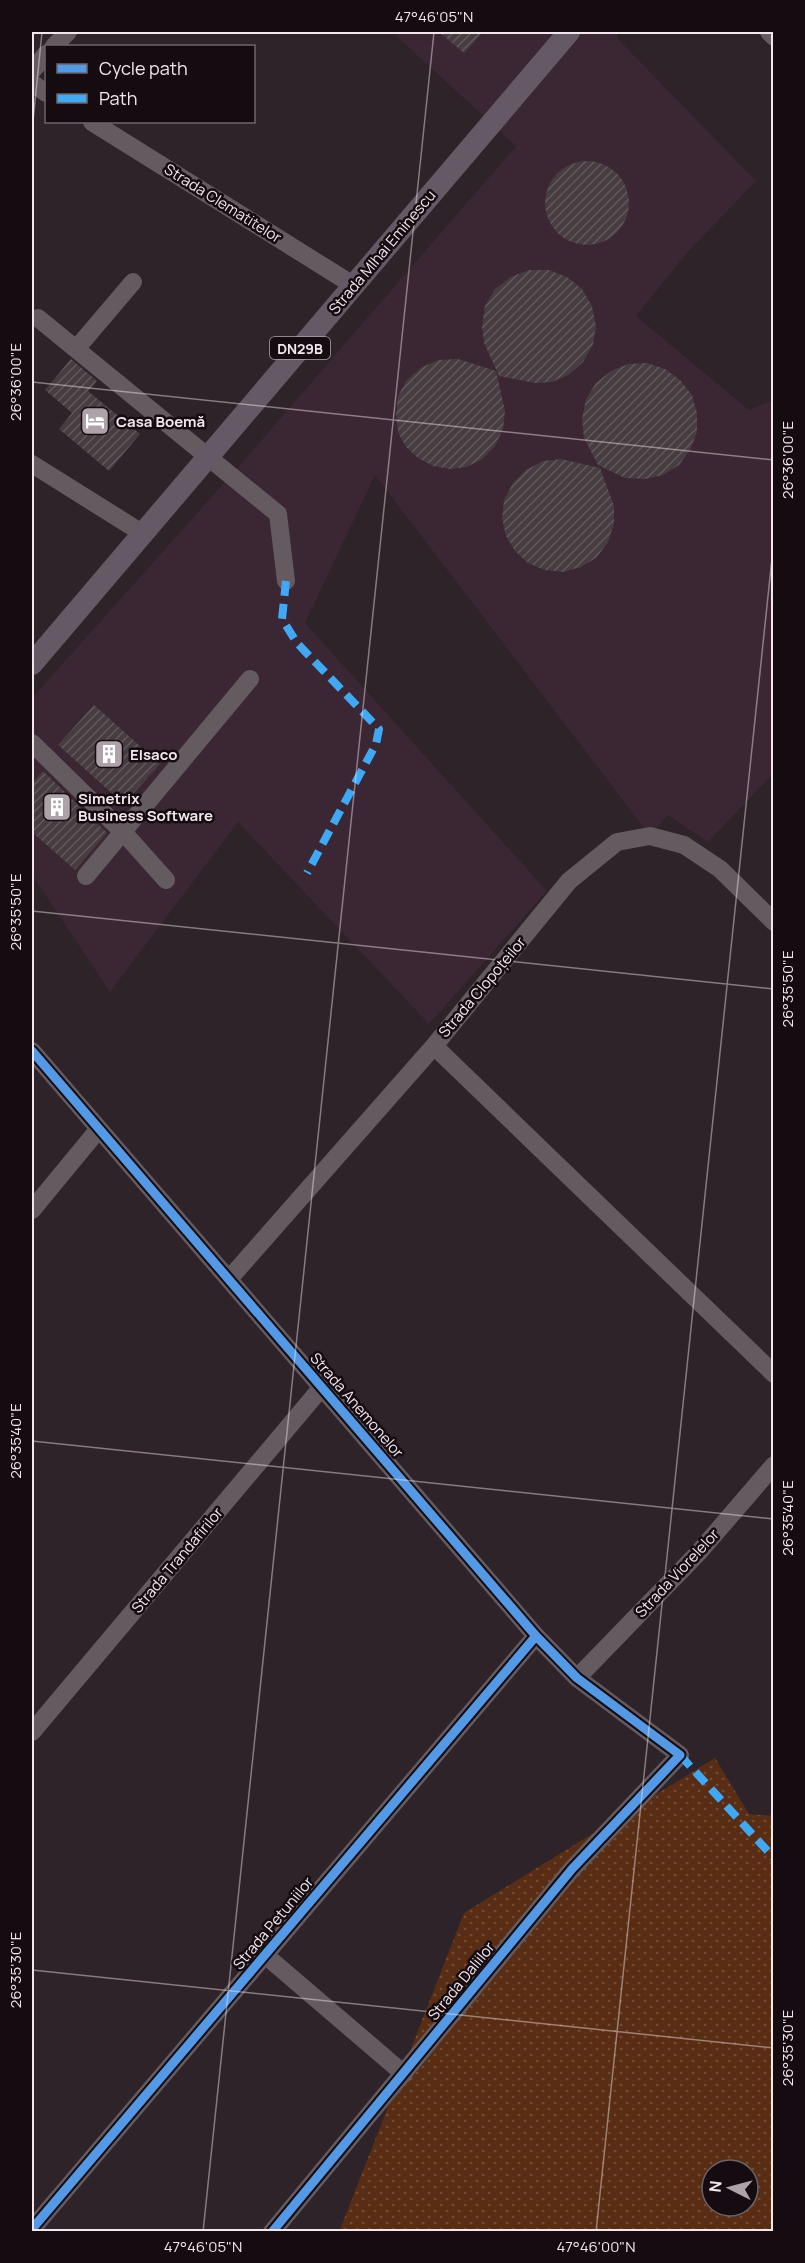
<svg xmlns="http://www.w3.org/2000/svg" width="805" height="2263" viewBox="0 0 805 2263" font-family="Manrope,sans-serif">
  <defs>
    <pattern id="grass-dots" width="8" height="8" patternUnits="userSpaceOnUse" patternTransform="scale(1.5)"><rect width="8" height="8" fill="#582d13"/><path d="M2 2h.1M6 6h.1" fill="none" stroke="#704b36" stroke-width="1.8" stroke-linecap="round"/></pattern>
    <pattern id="building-hatch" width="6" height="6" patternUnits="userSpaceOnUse" patternTransform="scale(1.5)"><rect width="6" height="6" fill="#473d41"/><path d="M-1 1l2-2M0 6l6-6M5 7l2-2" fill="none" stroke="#62595d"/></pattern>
  </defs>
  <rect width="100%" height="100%" fill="#2d2329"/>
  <path fill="#3b2633" d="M392,32h226l-1,6 139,143 -70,73 -50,62 113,94 24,-10v374l-65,68 -40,-27 -18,21 -275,-361 -70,148 242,268 -118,133 -191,-202 -128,170 -78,-117v-177l208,-233 276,-319z"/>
  <path fill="url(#grass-dots)" fill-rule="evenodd" d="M715,1758l34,56 24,2v415l-434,1 125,-319zM712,2170h36v36h-36z"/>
  <path fill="url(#building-hatch)" d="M439,32h44l-19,21z
    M545 203a42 42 0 1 1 84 0a42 42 0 1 1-84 0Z
    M529,270h20l18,7 15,12 10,17 4,20 -3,19 -10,17 -15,13 -16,7 -17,1 -36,-7 -15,-33 -2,-17 3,-20 10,-17 16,-12z
    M71,359l26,22 -9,10 52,43 -31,37 -50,-42 13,-16 -27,-23z
    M458,359l38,12 9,40 -2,18 -8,17 -14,14 -15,7 -16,2 -17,-3 -15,-8 -12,-11 -8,-15 -2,-17 2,-19 9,-16 15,-13 17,-7z
    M647,363l18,6 15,11 12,15 5,18v19l-7,18 -11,15 -16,10 -18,4 -20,-1 -27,-13 -14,-27 -2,-19 4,-20 10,-16 15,-12 17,-7z
    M561,459l39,9 14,38v18l-6,18 -11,15 -16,10 -18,5 -18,-2 -17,-7 -13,-12 -9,-15 -4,-18 2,-18 9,-17 13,-13 17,-9z
    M94,705l66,59 -36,40 -66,-59z
    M43,771l64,62 -32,37 -43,-38v-49z"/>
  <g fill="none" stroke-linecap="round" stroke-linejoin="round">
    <path stroke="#635b60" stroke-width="18" d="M769,32l5,5
      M54,46l14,-14
      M32,71l14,-17
      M32,83l14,10
      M92,122l261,163
      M38,318l240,196 8,67
      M76,349l57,-67
      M32,464l110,69
      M32,743l92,90 42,47
      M86,876l164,-197
      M434,1046l340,328
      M32,1051l504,585 41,42 103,77 -108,114 -300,363
      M32,1210l66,-80
      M229,1279l205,-233 135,-165 48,-39 33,-6 34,9 36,24 54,53
      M577,1678l123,-127 74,-86
      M32,1732l290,-345
      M265,1955l139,119
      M32,2229l504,-593"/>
    <path stroke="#645964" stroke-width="22" d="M32,664l537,-632"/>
    <path stroke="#3fa9f5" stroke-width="8" stroke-dasharray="15 8" stroke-linecap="butt" d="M286,581l-4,38 15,24 82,86 -3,15 -69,129
      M680,1755l94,103"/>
    <g stroke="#140c11" stroke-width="13">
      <path id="cycleway" d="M32,1051l504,585 41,42 103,77 -108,114 -300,363
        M32,2229l504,-593"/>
    </g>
    <use href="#cycleway" stroke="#5399e6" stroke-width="9"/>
  </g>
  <path fill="none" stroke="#f3e7ee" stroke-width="1.5" stroke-opacity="0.45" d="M32,131l10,-99M32,382l742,78M32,911l742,78M32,1441l742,78M32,1970l742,78M203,2232l231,-2200M596,2232l178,-1693"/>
  <defs>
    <g id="hotel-square" transform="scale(1.5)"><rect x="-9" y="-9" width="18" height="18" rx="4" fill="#aea2a9" stroke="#140c11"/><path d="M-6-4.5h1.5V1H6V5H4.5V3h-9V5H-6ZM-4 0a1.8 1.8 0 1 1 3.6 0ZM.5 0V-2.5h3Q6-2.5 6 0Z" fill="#fff"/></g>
    <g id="building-square" transform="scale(1.5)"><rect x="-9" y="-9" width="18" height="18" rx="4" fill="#aea2a9" stroke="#140c11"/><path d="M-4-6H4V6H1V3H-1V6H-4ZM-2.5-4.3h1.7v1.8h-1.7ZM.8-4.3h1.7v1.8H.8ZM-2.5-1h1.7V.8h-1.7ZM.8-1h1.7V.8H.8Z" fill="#fff"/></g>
  </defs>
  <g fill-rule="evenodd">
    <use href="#hotel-square" x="95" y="421"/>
    <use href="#building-square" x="109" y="754"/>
    <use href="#building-square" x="57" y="807"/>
  </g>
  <g text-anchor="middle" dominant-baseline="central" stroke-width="5" stroke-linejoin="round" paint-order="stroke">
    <rect fill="#140c11" stroke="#b0a5ac" stroke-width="1.5" x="270" y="337" width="60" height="22" rx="4.5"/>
    <g font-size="14" font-weight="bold" fill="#f3e7ee">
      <text x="300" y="348">DN29B</text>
    </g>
    <g font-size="15" fill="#f3e7ee" stroke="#140c11">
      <text transform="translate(223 203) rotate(32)">Strada Clematitelor</text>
      <text transform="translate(382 252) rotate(-50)">Strada MIhai Eminescu</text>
      <text transform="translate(482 987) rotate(-50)">Strada Clopoțeilor</text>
      <text transform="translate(357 1405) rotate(49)">Strada Anemonelor</text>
      <text transform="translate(177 1560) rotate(-50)">Strada Trandafirilor</text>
      <text transform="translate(677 1573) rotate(-47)">Strada Viorelelor</text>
      <text transform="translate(273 1923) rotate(-50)">Strada Petuniilor</text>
      <text transform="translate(461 1981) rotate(-51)">Strada Daliilor</text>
    </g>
    <g font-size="15" font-weight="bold" fill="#f3e7ee" stroke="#140c11" text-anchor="start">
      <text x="116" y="421">Casa Boemă</text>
      <text x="130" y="754">Elsaco</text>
      <text x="78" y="798">Simetrix<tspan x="78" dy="17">Business Software</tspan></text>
    </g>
  </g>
  <rect width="805" height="2263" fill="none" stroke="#140c11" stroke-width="66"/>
  <rect x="45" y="45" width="210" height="78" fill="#140c11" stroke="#6d6469" stroke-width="1.5"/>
  <rect x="57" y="64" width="30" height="9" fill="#5399e6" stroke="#6d6469" stroke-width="1.5"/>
  <text x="99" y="75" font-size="18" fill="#f3e7ee">Cycle path</text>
  <rect x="57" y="94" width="30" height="9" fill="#3fa9f5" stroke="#6d6469" stroke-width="1.5"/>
  <text x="99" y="105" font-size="18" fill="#f3e7ee">Path</text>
  <g transform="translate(730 2188) rotate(276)"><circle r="28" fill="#140c11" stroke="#6d6469" stroke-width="1.5"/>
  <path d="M0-4.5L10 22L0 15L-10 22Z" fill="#aea2a9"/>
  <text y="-9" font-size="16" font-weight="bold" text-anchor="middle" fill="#f3e7ee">N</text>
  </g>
  <rect x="33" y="33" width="739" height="2197" fill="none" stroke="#f3e7ee" stroke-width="2"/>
  <g font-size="15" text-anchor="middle" fill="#f3e7ee">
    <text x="434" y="22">47°46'05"N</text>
    <text transform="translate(16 382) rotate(-90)" y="5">26°36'00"E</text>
    <text transform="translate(788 460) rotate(-90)" y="5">26°36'00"E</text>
    <text transform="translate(16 912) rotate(-90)" y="5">26°35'50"E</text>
    <text transform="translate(788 989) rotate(-90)" y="5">26°35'50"E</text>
    <text transform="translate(16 1441) rotate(-90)" y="5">26°35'40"E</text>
    <text transform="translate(788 1518) rotate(-90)" y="5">26°35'40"E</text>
    <text transform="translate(16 1970) rotate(-90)" y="5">26°35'30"E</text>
    <text transform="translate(788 2048) rotate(-90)" y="5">26°35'30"E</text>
    <text x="203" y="2252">47°46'05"N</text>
    <text x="596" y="2252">47°46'00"N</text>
  </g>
</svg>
